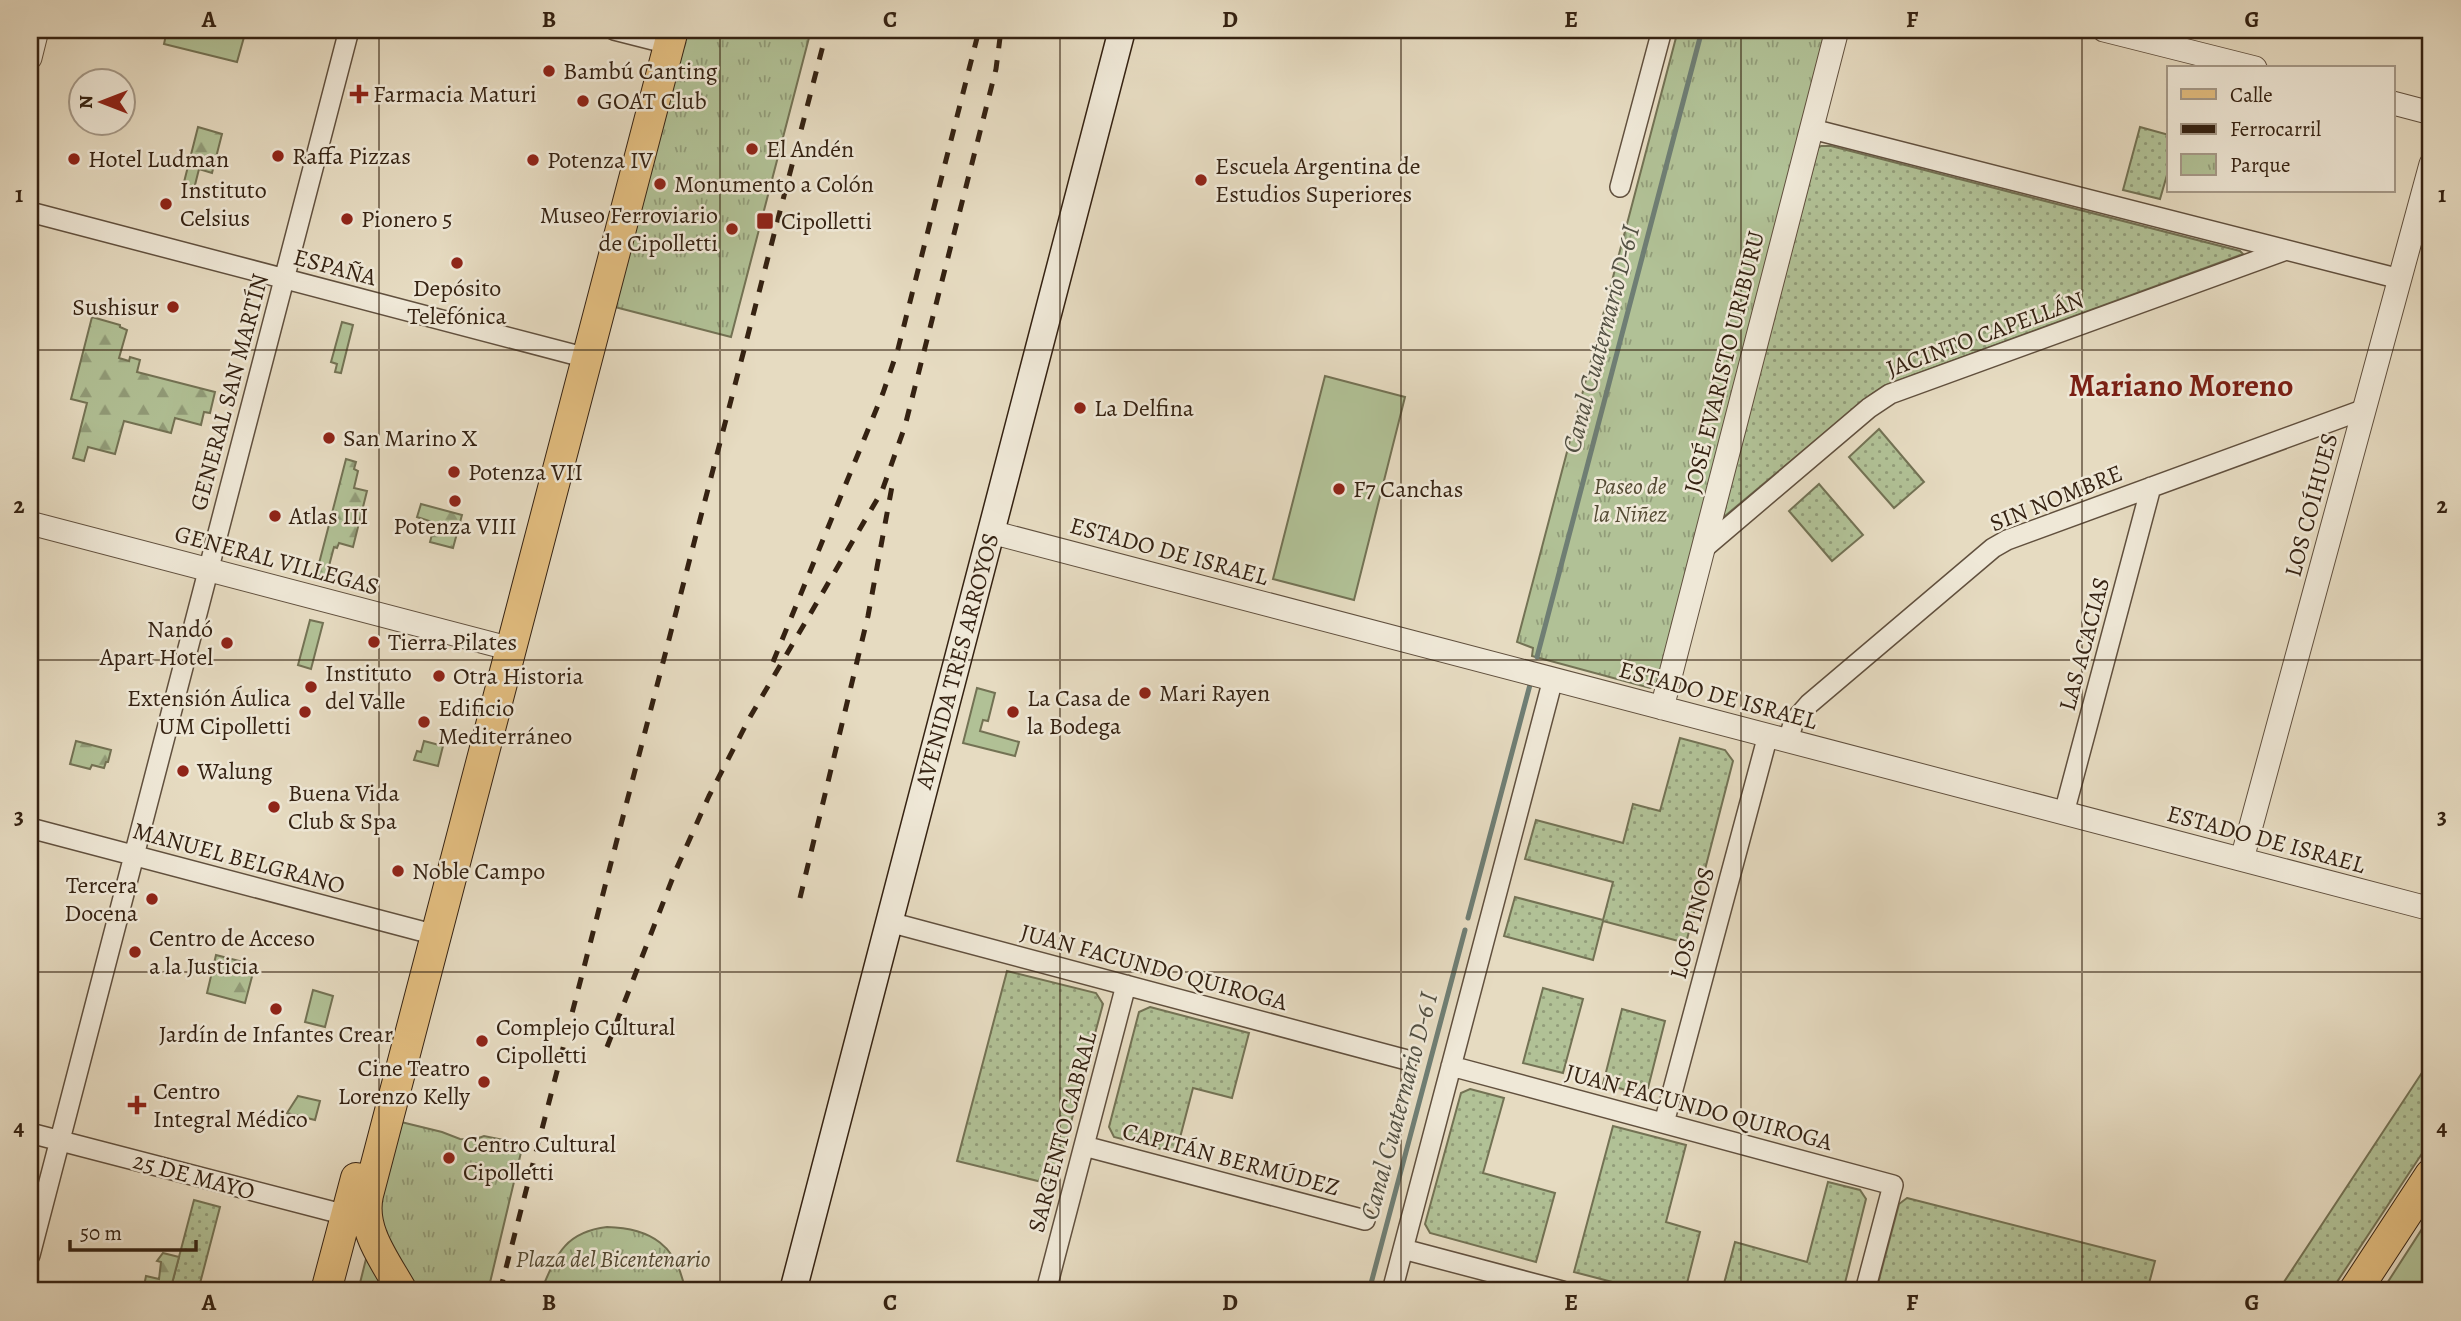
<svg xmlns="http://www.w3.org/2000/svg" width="2461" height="1321" viewBox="0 0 2461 1321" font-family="Alegreya,serif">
  <defs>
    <pattern id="grass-dots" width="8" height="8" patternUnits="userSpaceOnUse" patternTransform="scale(1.75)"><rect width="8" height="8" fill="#b1c196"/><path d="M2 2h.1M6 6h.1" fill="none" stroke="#919c79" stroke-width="1.8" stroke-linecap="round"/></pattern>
    <pattern id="forest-firs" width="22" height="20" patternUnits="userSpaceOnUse" patternTransform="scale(1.75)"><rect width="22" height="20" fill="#b1c196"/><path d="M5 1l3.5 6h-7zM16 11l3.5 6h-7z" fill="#919c79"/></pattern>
    <pattern id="park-tufts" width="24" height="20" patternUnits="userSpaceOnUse" patternTransform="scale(1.75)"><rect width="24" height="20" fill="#b1c196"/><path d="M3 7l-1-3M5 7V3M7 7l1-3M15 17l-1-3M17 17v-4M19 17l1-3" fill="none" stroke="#919c79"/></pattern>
  </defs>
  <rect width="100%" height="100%" fill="#e6dbc1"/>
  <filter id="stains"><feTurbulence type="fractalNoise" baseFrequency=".00286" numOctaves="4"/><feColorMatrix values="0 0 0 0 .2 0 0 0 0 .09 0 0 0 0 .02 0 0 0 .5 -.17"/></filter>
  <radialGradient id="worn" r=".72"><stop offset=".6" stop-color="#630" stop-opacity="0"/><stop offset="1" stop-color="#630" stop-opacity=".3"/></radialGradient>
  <path fill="url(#grass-dots)" stroke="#737254" stroke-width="2" d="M2140,127l29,8v33l-9,31 -37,-9z
    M1821,146h10l409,105 3,3 -359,132 -15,10 -144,120 -2,-1 95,-367z
    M1879,429l45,53 -30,26 -45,-51z
    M1819,484l44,51 -31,26 -43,-50z
    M1680,738l45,12 8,11 -47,182 -83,-22 -10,39 -89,-24 11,-39 88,23 10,-38 -88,-23 11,-39 87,23 10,-39 27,7z
    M1007,971l89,22 7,11 -49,181 -97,-24z
    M1543,988l40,11 -20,74 -40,-10z
    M1150,1007l99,26 -17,65 -39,-10 -17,65 -62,-16 -5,-10 30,-115z
    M1622,1009l43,12 -17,67 -11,5 -34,-9z
    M2431,1059v81l-100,151h-53z
    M1470,1089l34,9 -21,75 72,20 -19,69 -106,-29 -5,-9 36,-131z
    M1613,1126l73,19 -20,77 34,10 -15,59h-38l-73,-19z
    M1828,1182l32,8 6,9 -23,92h-121l13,-49 72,20z
    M1907,1198l248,63 -8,30h-271l23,-87z
    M194,1200l26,7 -22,84h-28z"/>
  <path fill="url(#forest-firs)" stroke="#737254" stroke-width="2" d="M198,127l24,7 -10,39 -13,-4 -5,20 -11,-3z
    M92,317l28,8v2l7,3 -8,28 10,3 1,-4 10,3 -3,12 78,20 -5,21 -6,-1 -3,13 -26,-7 -4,15 -47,-12 -9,33 -27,-7 -4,14 -11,-3 14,-55 -16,-4z
    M346,459l10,3 -2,7 4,2 -4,17 13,3 -14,56 -14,-4 -2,5 -3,-1 -8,30 -10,-2z
    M421,504l41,11 -9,33 -23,-6 5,-19 -18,-6z
    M76,741l35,9 -3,12h-2l-2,6 -12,-3 -2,4 -20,-5z
    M216,955l39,10 -10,38 -38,-10z
    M163,1253l16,4 -9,34h-27l3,-15 13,3 2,-17 -4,-1z"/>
  <path fill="url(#park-tufts)" stroke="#737254" stroke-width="2" d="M683,30h128l-80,307 -120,-31z
    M1678,30h150l-171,655 -7,3 -118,-32 1,-8 -16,-6z
    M397,1121l45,11 18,7 13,1 11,-4 39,8 -35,147h-77l-37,-73z
    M607,1227c44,1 71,19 78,64h-144c15,-35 23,-59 66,-64z
    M367,1255l24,36h-33z"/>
  <path fill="#b1c196" stroke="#737254" stroke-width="2" d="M167,30h79l-9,32 -73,-18z
    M342,322l11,3 -12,48 -6,-1 2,-8 -6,-2z
    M1325,376l80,21 -51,203 -81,-21z
    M310,620l13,3 -12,46 -13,-4z
    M977,688l18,5 -7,28 -5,-1 -3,11 39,11 -4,14 -52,-13z
    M424,741l19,5 -5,20 -24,-6 3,-9 4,1z
    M313,990l20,6 -8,31 -20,-5z
    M298,1096l22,5 -5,19 -28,-7z
    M2431,1215v57l-13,19h-36z"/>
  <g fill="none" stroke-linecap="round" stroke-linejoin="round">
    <path stroke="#6f7e74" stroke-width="5" d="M1537,657l165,-627
      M1468,918l63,-237
      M1369,1291l96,-361"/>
    <g stroke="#61503e" stroke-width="22">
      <path id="minor" d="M614,30l55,14
        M1812,129l588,150
        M1620,187l42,-157
        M30,212l557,146
        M1703,549l166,-141 21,-14 396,-144
        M1788,740l6,-19 15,-17 184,-156 14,-8 358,-131
        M2064,813l87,-326
        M30,828l406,107
        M889,922l518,138
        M1451,1066l442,119 -28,106
        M1664,1123l104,-388
        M30,1133l316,82 11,5
        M1084,1146l281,74
        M1403,1249l159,42
        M30,1255l319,-1225
        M1046,1291l80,-306
        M1392,1291l161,-612"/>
    </g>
    <g stroke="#61503e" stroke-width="25">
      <path id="tertiary" d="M2104,30l151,38
        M30,58l7,-28
        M2393,103l38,10
        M30,523l481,126
        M991,532l1440,377
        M1662,708l175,-678
        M2242,859l189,-695"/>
    </g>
    <g stroke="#352212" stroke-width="29">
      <path id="secondary" d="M793,1291l329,-1261"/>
    </g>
    <g stroke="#352212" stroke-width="32">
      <path id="primary" d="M326,1291l30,-113
        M402,1291c-16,-29 -42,-61 -34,-96l305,-1165"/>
    </g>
    <g stroke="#352212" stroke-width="34">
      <path id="trunk" d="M2355,1291l76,-116"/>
    </g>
    <use href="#minor" stroke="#efe8d7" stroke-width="19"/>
    <use href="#tertiary" stroke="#efe8d7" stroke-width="23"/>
    <use href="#secondary" stroke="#efe8d7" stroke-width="26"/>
    <use href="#primary" stroke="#e3be80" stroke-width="30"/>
    <use href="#trunk" stroke="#e3be80" stroke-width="32"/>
    <path stroke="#352212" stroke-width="5" stroke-dasharray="12 12" stroke-linecap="butt" d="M773,662l110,-269 15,-44 81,-319
      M800,898l68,-282 25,-135
      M607,1047l68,-175 34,-76 41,-79 132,-226 23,-65 91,-357 5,-39
      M500,1291l327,-1261"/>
  </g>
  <path fill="none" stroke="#352212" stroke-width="2" stroke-opacity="0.55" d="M379,30v1261M720,30v1261M1060,30v1261M1401,30v1261M1741,30v1261M2082,30v1261M30,350h2401M30,660h2401M30,972h2401"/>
  <g fill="#8f2418" stroke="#efe8d7" stroke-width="2.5">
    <circle cx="549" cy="71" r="7"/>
    <path d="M355.5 83.5h7v7h7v7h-7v7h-7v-7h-7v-7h7z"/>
    <circle cx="583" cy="101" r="7"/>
    <circle cx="752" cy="149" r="7"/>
    <circle cx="278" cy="156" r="7"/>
    <circle cx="74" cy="159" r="7"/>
    <circle cx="533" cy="160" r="7"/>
    <circle cx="1201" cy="180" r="7"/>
    <circle cx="660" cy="184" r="7"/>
    <circle cx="166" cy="204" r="7"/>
    <circle cx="347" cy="219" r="7"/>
    <rect x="756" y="212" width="18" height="18" rx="3.5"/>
    <circle cx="732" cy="229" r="7"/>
    <circle cx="457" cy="263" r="7"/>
    <circle cx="173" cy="307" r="7"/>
    <circle cx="1080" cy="408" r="7"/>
    <circle cx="329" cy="438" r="7"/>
    <circle cx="454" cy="472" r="7"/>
    <circle cx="1339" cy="489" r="7"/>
    <circle cx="455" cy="501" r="7"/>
    <circle cx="275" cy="516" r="7"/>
    <circle cx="374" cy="642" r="7"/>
    <circle cx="227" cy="643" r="7"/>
    <circle cx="439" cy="676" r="7"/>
    <circle cx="311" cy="687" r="7"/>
    <circle cx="1145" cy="693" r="7"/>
    <circle cx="305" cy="712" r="7"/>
    <circle cx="1013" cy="712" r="7"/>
    <circle cx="424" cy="722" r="7"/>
    <circle cx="183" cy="771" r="7"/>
    <circle cx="274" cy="807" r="7"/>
    <circle cx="398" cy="871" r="7"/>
    <circle cx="152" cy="899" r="7"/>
    <circle cx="135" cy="952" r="7"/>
    <circle cx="276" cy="1009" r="7"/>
    <circle cx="482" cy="1041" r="7"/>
    <circle cx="484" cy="1082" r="7"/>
    <path d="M133.5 1094.5h7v7h7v7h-7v7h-7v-7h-7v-7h7z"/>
    <circle cx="449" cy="1158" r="7"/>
  </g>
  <g text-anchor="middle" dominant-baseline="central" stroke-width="5" stroke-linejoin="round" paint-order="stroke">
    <g font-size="24" fill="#352212" stroke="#efe8d7" text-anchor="start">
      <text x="563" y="71">Bambú Canting</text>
      <text x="373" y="94">Farmacia Maturi</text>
      <text x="597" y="101">GOAT Club</text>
      <text x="766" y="149">El Andén</text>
      <text x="292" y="156">Raffa Pizzas</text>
      <text x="88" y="159">Hotel Ludman</text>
      <text x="547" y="160">Potenza IV</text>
      <text x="1215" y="166">Escuela Argentina de<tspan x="1215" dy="28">Estudios Superiores</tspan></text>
      <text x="674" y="184">Monumento a Colón</text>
      <text x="180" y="190">Instituto<tspan x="180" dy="28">Celsius</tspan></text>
      <text x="718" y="215" text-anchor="end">Museo Ferroviario<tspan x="718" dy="28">de Cipolletti</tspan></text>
      <text x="361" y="219">Pionero 5</text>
      <text x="781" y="221">Cipolletti</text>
      <text x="457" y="288" text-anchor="middle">Depósito<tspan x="457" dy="28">Telefónica</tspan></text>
      <text x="159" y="307" text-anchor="end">Sushisur</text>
      <text x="1094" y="408">La Delfina</text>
      <text x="343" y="438">San Marino X</text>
      <text x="468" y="472">Potenza VII</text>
      <text x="1353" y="489">F7 Canchas</text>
      <text x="289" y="516">Atlas III</text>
      <text x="455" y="526" text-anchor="middle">Potenza VIII</text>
      <text x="213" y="629" text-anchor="end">Nandó<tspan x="213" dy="28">Apart Hotel</tspan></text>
      <text x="388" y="642">Tierra Pilates</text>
      <text x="325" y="673">Instituto<tspan x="325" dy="28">del Valle</tspan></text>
      <text x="453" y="676">Otra Historia</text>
      <text x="1159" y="693">Mari Rayen</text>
      <text x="291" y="698" text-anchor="end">Extensión Áulica<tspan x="291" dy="28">UM Cipolletti</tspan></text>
      <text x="1027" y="698">La Casa de<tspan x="1027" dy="28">la Bodega</tspan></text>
      <text x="438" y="708">Edificio<tspan x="438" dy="28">Mediterráneo</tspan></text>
      <text x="197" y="771">Walung</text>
      <text x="288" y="793">Buena Vida<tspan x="288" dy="28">Club &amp; Spa</tspan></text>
      <text x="412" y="871">Noble Campo</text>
      <text x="138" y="885" text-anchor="end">Tercera<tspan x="138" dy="28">Docena</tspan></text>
      <text x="149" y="938">Centro de Acceso<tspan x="149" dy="28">a la Justicia</tspan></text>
      <text x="496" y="1027">Complejo Cultural<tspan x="496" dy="28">Cipolletti</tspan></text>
      <text x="276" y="1034" text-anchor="middle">Jardín de Infantes Crear</text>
      <text x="470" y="1068" text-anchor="end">Cine Teatro<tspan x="470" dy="28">Lorenzo Kelly</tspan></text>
      <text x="153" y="1091">Centro<tspan x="153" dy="28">Integral Médico</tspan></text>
      <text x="463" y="1144">Centro Cultural<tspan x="463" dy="28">Cipolletti</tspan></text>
    </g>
    <g font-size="24" fill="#352212" stroke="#efe8d7">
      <text transform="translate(335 267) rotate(15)">ESPAÑA</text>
      <text transform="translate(1985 334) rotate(-20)">JACINTO CAPELLÁN</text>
      <text transform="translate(1724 362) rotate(-76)">JOSÉ EVARISTO URIBURU</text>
      <text transform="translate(229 392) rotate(-75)">GENERAL SAN MARTÍN</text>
      <text transform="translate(2056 498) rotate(-22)">SIN NOMBRE</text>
      <text transform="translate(2311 505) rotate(-75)">LOS COÍHUES</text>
      <text transform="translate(1169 551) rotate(15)">ESTADO DE ISRAEL</text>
      <text transform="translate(277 560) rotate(15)">GENERAL VILLEGAS</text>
      <text transform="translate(2084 644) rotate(-75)">LAS ACACIAS</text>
      <text transform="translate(957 661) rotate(-75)">AVENIDA TRES ARROYOS</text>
      <text transform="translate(1718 695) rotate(15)">ESTADO DE ISRAEL</text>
      <text transform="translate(2266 839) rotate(15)">ESTADO DE ISRAEL</text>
      <text transform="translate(239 858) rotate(15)">MANUEL BELGRANO</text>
      <text transform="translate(1692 923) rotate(-75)">LOS PINOS</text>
      <text transform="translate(1154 967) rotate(15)">JUAN FACUNDO QUIROGA</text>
      <text transform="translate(1699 1107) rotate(15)">JUAN FACUNDO QUIROGA</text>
      <text transform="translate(1062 1132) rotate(-75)">SARGENTO CABRAL</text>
      <text transform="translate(1231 1159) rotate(15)">CAPITÁN BERMÚDEZ</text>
      <text transform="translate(194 1176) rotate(15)">25 DE MAYO</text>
    </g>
    <g font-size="24" font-style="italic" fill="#544a33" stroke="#efe8d7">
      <text x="1630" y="486">Paseo de<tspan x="1630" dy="28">la Niñez</tspan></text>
      <text x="613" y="1259">Plaza del Bicentenario</text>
    </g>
    <g font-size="26" font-style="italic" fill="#525043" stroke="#efe8d7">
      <text transform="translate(1601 339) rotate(-75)">Canal Cuaternario D-6 I</text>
      <text transform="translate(1399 1106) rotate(-75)">Canal Cuaternario D-6 I</text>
    </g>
    <g font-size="32" font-weight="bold" fill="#7a1f14" stroke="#efe8d7">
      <text x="2181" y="385">Mariano Moreno</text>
    </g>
  </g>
  <rect width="2461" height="1321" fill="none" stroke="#e6dbc1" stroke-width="77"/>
  <rect x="2167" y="66" width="228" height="126" fill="#efe8d7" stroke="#a59988" stroke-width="2"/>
  <rect x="2181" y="89" width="35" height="10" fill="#e3be80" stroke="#a59988" stroke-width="2"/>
  <text x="2230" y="102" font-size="21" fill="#352212">Calle</text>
  <rect x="2181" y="124" width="35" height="10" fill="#352212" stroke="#a59988" stroke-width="2"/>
  <text x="2230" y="136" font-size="21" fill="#352212">Ferrocarril</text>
  <rect x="2181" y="154" width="35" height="21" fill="url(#park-tufts)" stroke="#a59988" stroke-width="2"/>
  <text x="2230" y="172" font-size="21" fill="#352212">Parque</text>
  <g transform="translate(102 102) rotate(270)"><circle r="33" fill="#efe8d7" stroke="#a59988" stroke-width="2"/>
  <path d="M0-5L12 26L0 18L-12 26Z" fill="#8f2418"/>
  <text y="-10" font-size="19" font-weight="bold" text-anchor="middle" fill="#352212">N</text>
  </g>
  <path d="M70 1240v10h126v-10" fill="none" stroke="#352212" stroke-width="3.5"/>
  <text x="80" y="1240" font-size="21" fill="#352212" stroke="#efe8d7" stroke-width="5" paint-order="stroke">50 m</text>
  <rect x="38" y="38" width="2384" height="1244" fill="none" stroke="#352212" stroke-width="2.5"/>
  <g font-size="23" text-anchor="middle" font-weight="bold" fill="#352212">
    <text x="209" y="27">A</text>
    <text x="549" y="27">B</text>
    <text x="890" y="27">C</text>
    <text x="1230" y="27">D</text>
    <text x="1571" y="27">E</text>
    <text x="1912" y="27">F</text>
    <text x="2252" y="27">G</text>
    <text x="19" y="202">1</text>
    <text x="2442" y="202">1</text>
    <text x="19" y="513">2</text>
    <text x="2442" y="513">2</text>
    <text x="19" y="824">3</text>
    <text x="2442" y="824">3</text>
    <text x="19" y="1135">4</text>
    <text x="2442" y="1135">4</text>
    <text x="209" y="1310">A</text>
    <text x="549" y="1310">B</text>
    <text x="890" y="1310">C</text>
    <text x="1230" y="1310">D</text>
    <text x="1571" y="1310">E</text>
    <text x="1912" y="1310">F</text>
    <text x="2252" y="1310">G</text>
  </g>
  <rect width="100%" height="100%" filter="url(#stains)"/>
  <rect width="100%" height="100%" fill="url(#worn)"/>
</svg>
